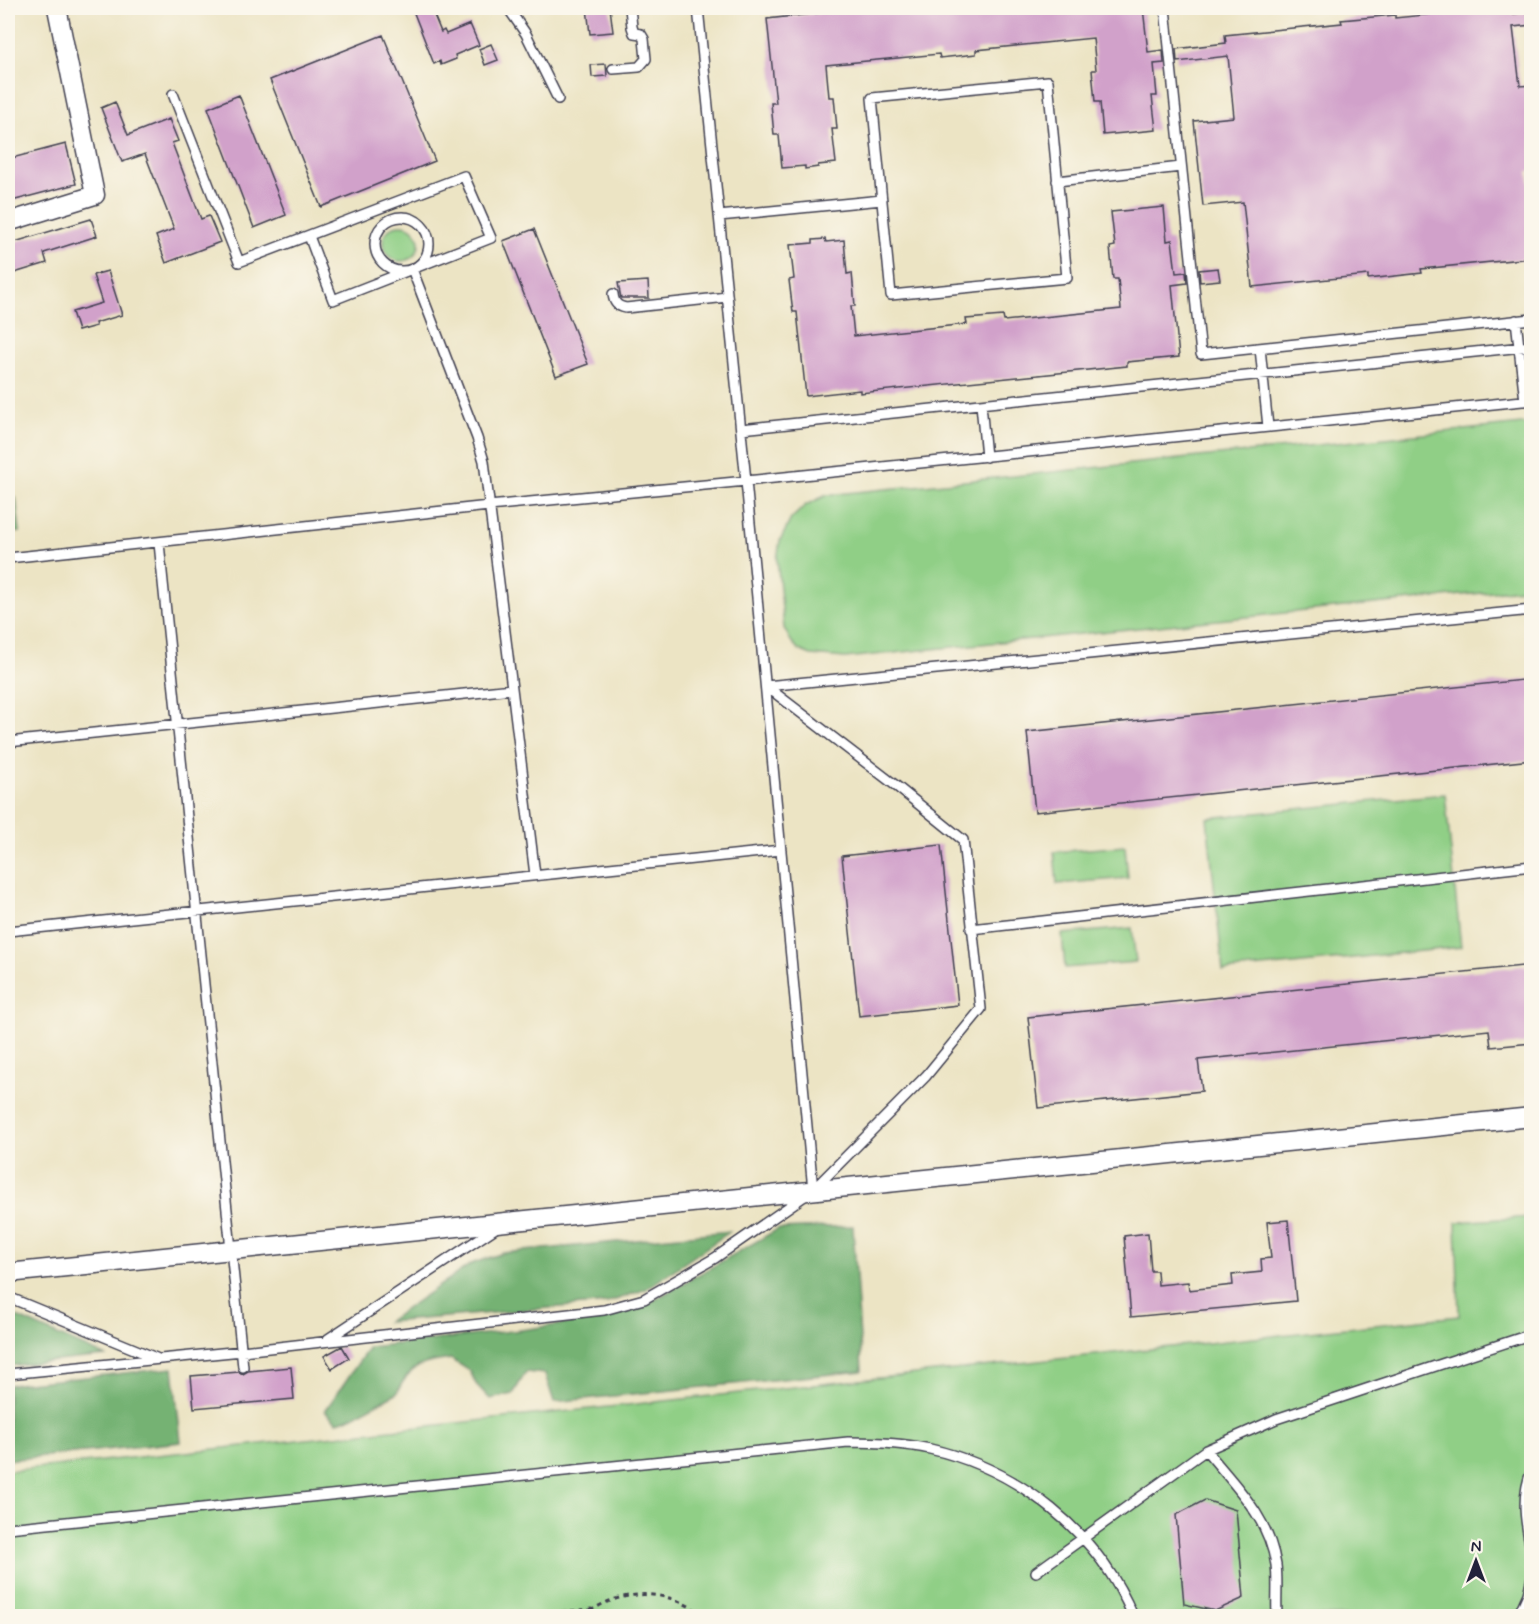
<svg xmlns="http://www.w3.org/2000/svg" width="1539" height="1624" viewBox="0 0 1539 1624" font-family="Mynerve,sans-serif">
  <rect width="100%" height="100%" fill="#fbf7ec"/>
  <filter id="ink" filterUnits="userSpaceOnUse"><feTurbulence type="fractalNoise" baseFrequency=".0167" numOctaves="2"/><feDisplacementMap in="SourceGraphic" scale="12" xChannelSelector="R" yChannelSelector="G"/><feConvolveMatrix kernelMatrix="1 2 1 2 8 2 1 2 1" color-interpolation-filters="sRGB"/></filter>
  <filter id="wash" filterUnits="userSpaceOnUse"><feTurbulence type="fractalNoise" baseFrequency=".008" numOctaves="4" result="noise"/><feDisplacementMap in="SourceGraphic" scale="24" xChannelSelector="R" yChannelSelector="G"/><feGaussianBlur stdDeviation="1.35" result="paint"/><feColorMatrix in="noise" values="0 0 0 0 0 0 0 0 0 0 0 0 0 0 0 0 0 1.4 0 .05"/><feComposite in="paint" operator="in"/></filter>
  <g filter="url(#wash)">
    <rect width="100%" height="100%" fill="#ece4c4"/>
    <path fill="#90cf86" stroke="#597860" stroke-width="1.5" d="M383 243a18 18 0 1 1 36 0a18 18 0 1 1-36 0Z
      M1531,423v165l-686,70 -34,-3 -12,-5 -8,-9 -7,-13 -7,-69 3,-18 11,-22 15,-14 21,-10z
      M1445,794l16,153 -238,24 -16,-153z
      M1125,846l3,32 -71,6 -3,-32z
      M1132,928l4,34 -71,6 -3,-34z
      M1531,1217v399h-1523v-145l1451,-155 -3,-94z"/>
    <path fill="#74b273" stroke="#4b6a57" stroke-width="1.5" d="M16,497l4,35 -12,1v-35z
      M853,1226l9,145 -308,31 -9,-28 -19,-2 -13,22 -23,5 -14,-15 -6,-13 -19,-12c-29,4 -42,6 -54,34 -20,9 -39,24 -60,29l-12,-11 44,-64 152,-17 85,-12 43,-15 129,-74z
      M731,1231l-85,58 -39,14 -220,19 84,-58 32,-11z
      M8,1313l97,43 -97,10z
      M173,1368l8,74 -173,18v-75z"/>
    <g id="blocks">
      <path fill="#d1a1ca" d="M412,8h19l10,24 3,-2 2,4 24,-10 9,21 -24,10 1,4 -15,6 -1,-4 -6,3z
        M587,8h23l3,24 -23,2z
        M837,8h306l5,44 15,-2 1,13 -10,1 3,32h-5l4,34 -53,5 -3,-33h-5l-3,-32h4l-3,-32 -117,12v4l-36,4 -1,-4 -113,11 3,32h5l3,32h-5l4,34 -18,2v2l-13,2v-3l-23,2 -3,-33h-5l-3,-32h5l-9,-84 53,-6v-4z
        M1494,8h17l1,6 20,-2v13l-19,2 7,59 12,-1v87h-4l4,28v58l-111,11 1,4 -54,6v-4l-116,12 -9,-85 -40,4 -9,-85 40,-4 -6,-61 -51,6 -1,-13 50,-6 -1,-8 117,-12 -1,-3 54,-5v3z
        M383,35l52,126 -114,46 -51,-127z
        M491,44l7,16 -13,5 -6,-16z
        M606,64l1,12 -15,1 -1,-12z
        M239,95l47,120 -32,13 -46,-120z
        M115,102l13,33 41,-16 9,22 -6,2 29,76 8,-3 11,26 -54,21 -10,-27 18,-7 -29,-75 -23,8 -21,-54z
        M66,144l10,40 -68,18v-43z
        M1164,207l3,34 5,-1 4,33 10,-1 1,11 -15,2 7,72 -52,5v4l-267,27v-3l-54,6 -9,-84h-4l-4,-32 5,-1 -4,-34 23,-2v-3l12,-1 1,3 18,-2 3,34 5,-1 3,33h-4l3,30 113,-12 -1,-5 37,-3 1,5 117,-12 -3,-30h-5l-3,-32 5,-1 -4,-34z
        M91,219l6,17 -53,17 3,10 -39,12v-31z
        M534,229l54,135 -32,12 -53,-135z
        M1218,268l2,12 -20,2 -1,-12z
        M108,271l14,44 -27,8 1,3 -18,5 -6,-19 30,-9 -9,-28z
        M648,281l1,17h-28l-3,-15z
        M1532,679v81l-497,52 -8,-80z
        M941,845l17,160 -99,11 -17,-160z
        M1532,965v78l-41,4 -2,-17 -291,30 4,31 -164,17 -10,-91z
        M1288,1220l8,81 -165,16 -7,-81 24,-3 3,38h6l1,14 30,-3 1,8 44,-5 -1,-10 30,-3 -1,-13 10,-1 -4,-36z
        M342,1346l7,12 -17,11 -8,-13z
        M291,1367l3,32 -100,9 -3,-32 48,-4 4,2 5,-3z
        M1205,1500l31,10 8,88 -29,13 -31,-7 -8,-89z"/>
    </g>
  </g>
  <g filter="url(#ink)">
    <use href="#blocks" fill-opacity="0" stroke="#403f50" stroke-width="1.5"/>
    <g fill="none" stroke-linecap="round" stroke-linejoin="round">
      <g stroke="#403f50" stroke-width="12">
        <path id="service" d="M508,8l18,26 32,65
          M698,8l48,473 786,-81
          M1165,8l36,346 331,-35
          M613,69l26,-2 7,-8 -2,-20 -3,-5 -7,-1 -2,-6 -2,-19
          M1048,81l19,197 -176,17 -19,-197z
          M173,94l66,168 225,-86 27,62 -158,62 -24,-64
          M1057,181l124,-14
          M719,216l163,-16
          M375 244a27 27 0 1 1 54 0a27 27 0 1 1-54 0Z
          M412,269l65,169 7,23 51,414
          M613,294c1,9 4,12 13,14l101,-11
          M1516,320l9,81
          M1260,348l8,79
          M981,404l5,53
          M741,429l791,-83
          M159,543l84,824
          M8,558l481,-52 257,-25 67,709
          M766,686l766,-76
          M8,742l504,-53
          M971,929l561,-63
          M8,931l773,-81
          M8,1297l148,61
          M328,1339l169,-112
          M8,1374l234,-23 362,-41 40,-11 71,-41 98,-68 113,-114 55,-67 -18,-169 -68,-55 -129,-99
          M1532,1470c-12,28 -6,55 0,84
          M8,1528l840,-86c27,0 55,1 82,7 88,20 168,83 203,167
          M1036,1572l170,-122
          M1277,1616c-1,-16 1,-35 -1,-51 -7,-48 -41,-79 -70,-115l70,-31 256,-85
          M1518,1616l10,-22 4,-17"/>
      </g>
      <g stroke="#403f50" stroke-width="21">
        <path id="minor" d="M8,222l87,-27 -38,-187
          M8,1273l1524,-156"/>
      </g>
      <path stroke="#403f50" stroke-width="3" stroke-dasharray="4.5 4.5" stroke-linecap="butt" d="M377,1609l2,7
        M508,1616l84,-7
        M583,1616c37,-28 84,-29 121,0"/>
      <use href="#service" stroke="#fff" stroke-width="9"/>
      <use href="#minor" stroke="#fff" stroke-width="18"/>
    </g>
  </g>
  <rect width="1539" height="1624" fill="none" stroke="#fbf7ec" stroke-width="30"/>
  <g transform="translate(1476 1561)" stroke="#fbf7ec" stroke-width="4.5" paint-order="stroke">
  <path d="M0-4.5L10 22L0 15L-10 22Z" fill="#22223b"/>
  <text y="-9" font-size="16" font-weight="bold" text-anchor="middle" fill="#22223b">N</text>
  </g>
</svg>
